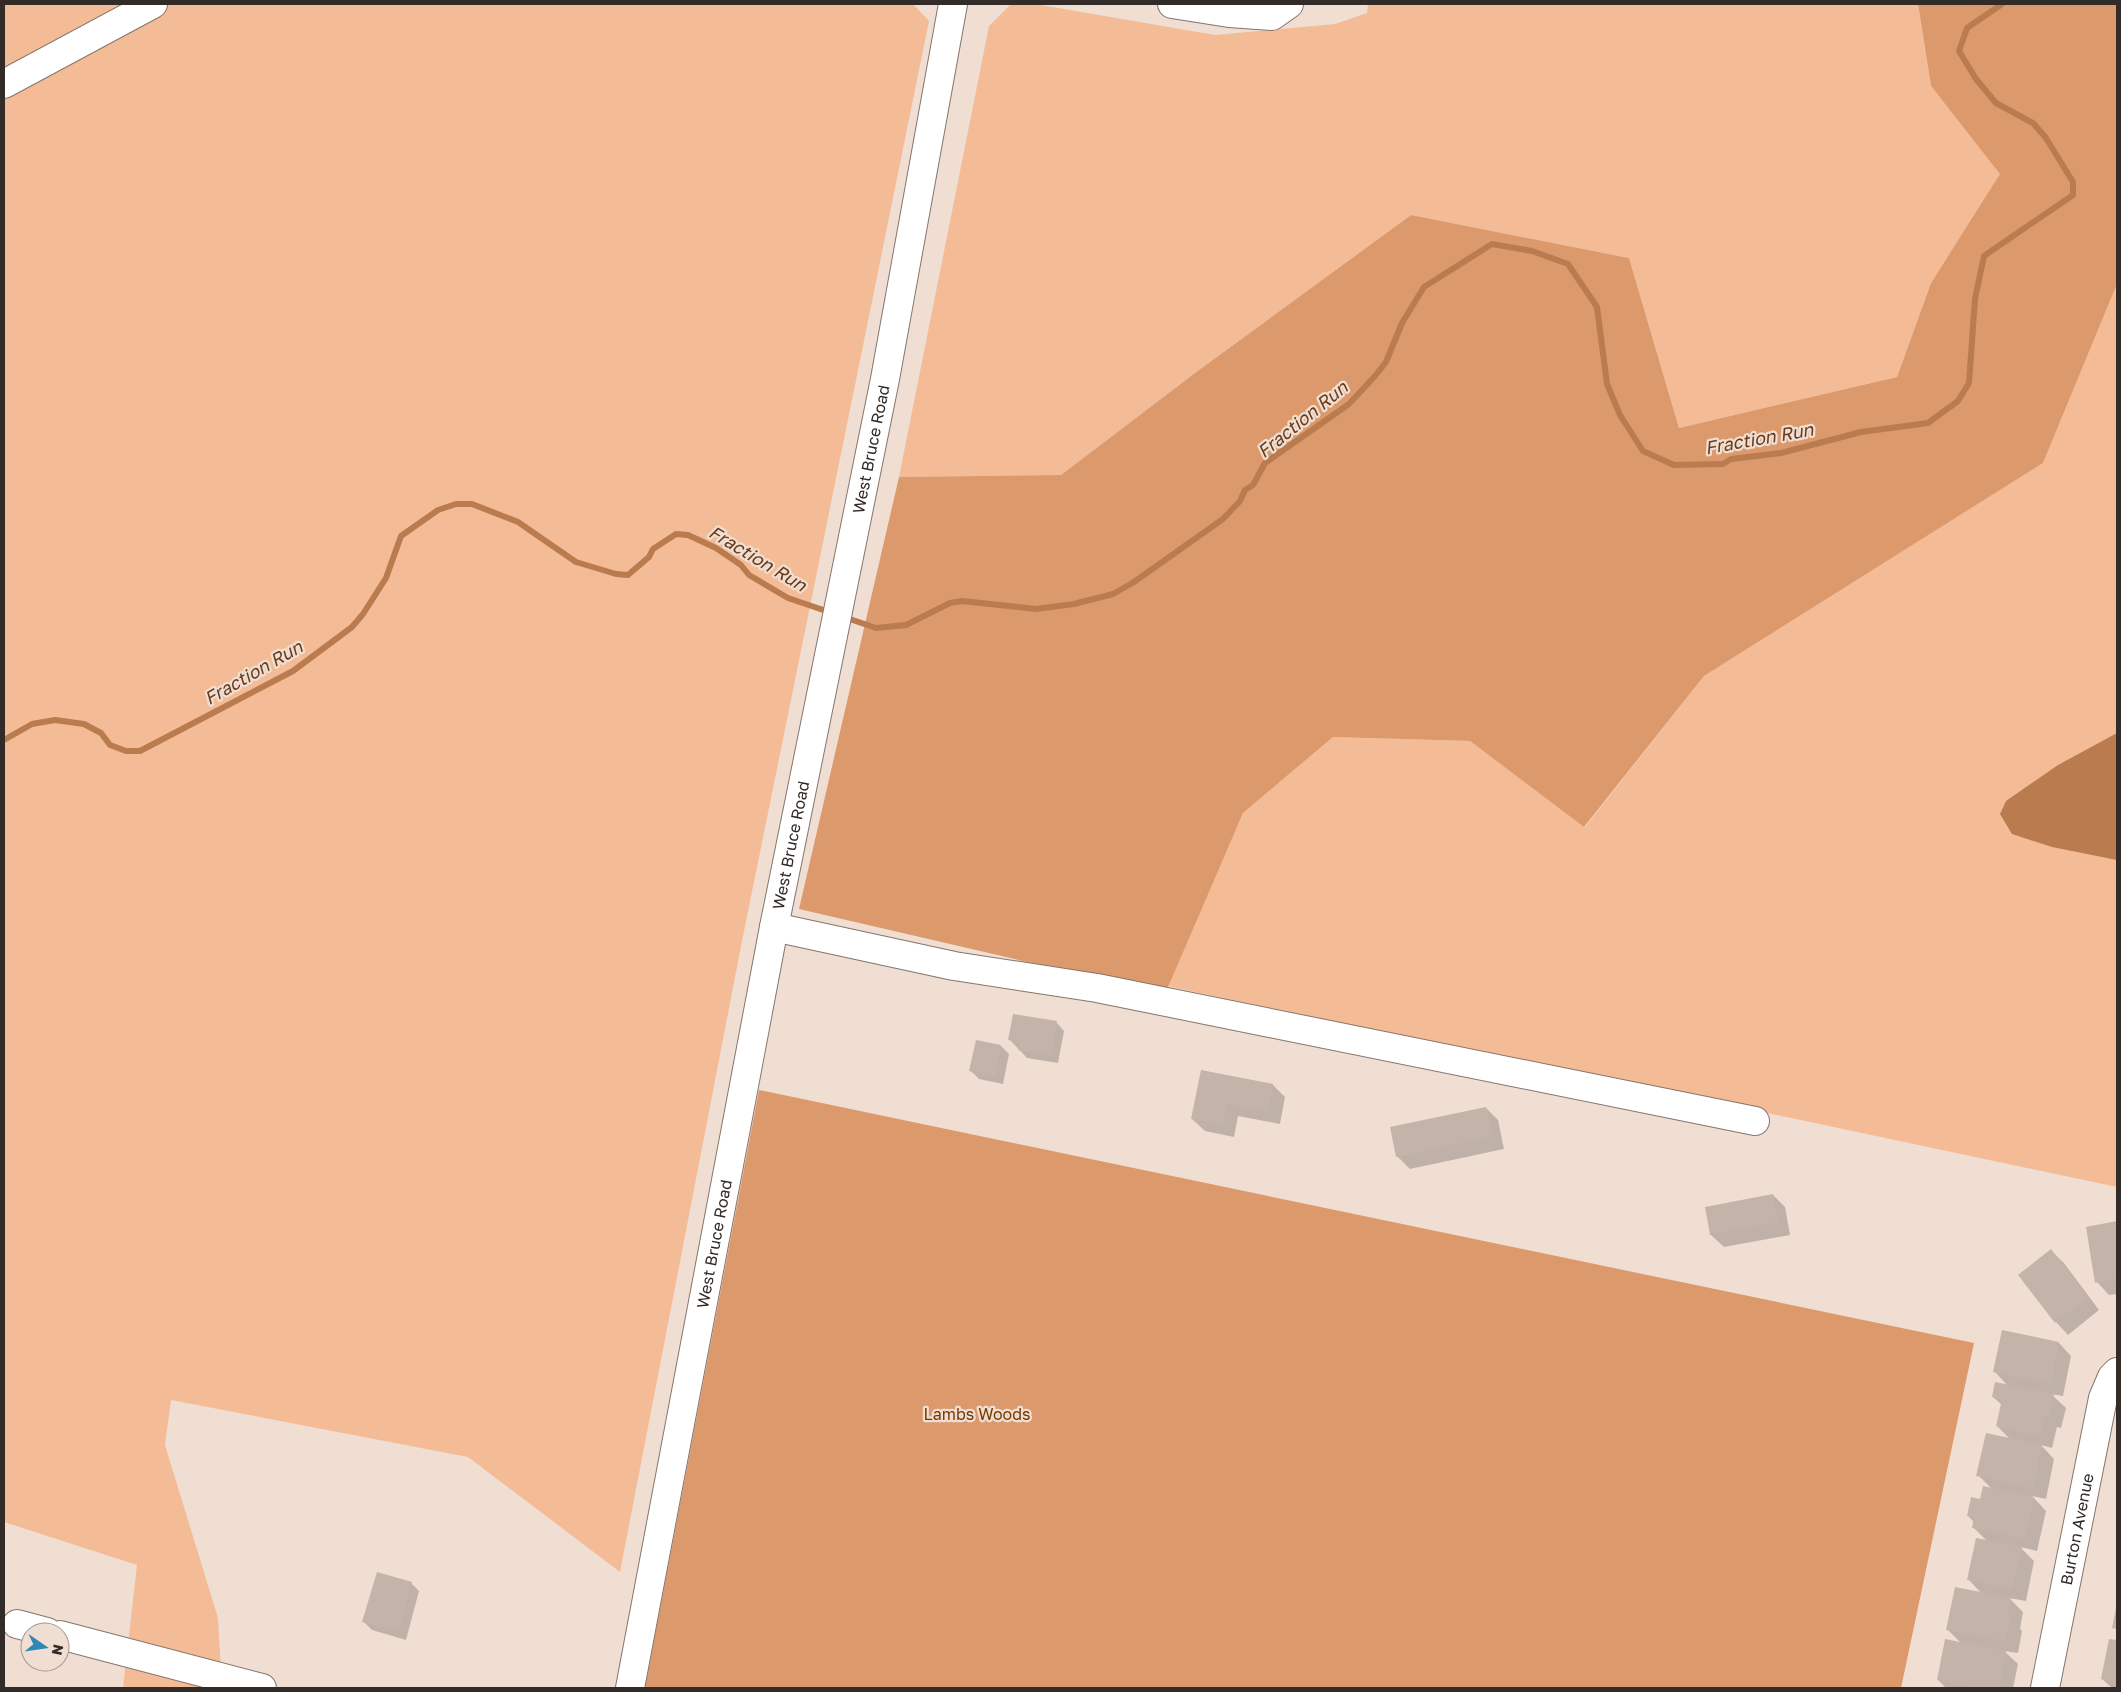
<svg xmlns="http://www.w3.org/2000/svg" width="2121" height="1692" viewBox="0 0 2121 1692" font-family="'Golos Text',sans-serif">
  <rect width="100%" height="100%" fill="#f0ded3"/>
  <path fill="#f4bc96" d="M4,4h909l16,17 -187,920 -122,631 -152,-115 -297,-57 -6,45 53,173 4,70h-99l14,-123 -133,-43z
    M1011,4h24l180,31 120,-11 32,-11 1,-9h550l13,82 70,88 -70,109 -34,94 -218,51 -50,-170 -218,-43 -212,155 -138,105 -162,2 90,-451z
    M2117,284v903l-950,-201 76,-173 90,-76 137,4 115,86 119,-151 339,-213z"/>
  <path fill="#dc9a6c" d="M1918,4h199v280l-74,179 -339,213 -120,151 -114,-86 -137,-4 -90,76 -78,181 -366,-85 100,-432 162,-2 138,-105 212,-155 218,43 50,170 218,-51 34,-94 69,-109 -69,-88z
    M759,1090l1215,253 -73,345h-1256z"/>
  <path fill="#ba7b4e" d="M2117,733v127l-65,-13 -40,-13 -12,-20 6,-13 52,-36z"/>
  <path fill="#0003" d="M1056,1022l8,9 -6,32 -31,-5 -17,-18z
    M1001,1046l8,8 -6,30 -24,-5 -8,-8z
    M1202,1071l71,14 12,12 -5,27 -42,-8 -4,21 -29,-6 -13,-12z
    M1486,1108l12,12 6,29 -94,20 -13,-13z
    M1773,1195l12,12 5,28 -66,12 -13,-12 -5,-27z
    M2117,1222v72l-8,1 -12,-13 -10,-54z
    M2051,1251l13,12 35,47 -31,25 -12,-13z
    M2003,1332l56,11 12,13 -8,40 -12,-2 15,14 -5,20 -4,-1 -5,21 -11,-3 13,14 -8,40 -14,-3 14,15 -9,40 -17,-4 14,14 -8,40 -17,-3 14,14 -3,17 2,2 -4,22 -14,-2 14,13 -5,24h-67l-8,-8 23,-37 -13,-13 34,-36 -13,-14 19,-38 -15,-15 1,-5 -6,-6 24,-27 -14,-14 33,-35 -14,-14 5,-21 -9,-8 15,-11 -13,-14z
    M411,1583l8,8 -13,49 -34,-10 -8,-8z
    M2110,1640l7,2v46h-5l-10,-9z"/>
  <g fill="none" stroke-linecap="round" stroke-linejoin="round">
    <path stroke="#ba7b4e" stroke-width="6" d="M844,617l32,11 30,-3 44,-22 12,-2 74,8 38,-5 39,-10 21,-12 89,-63 17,-18 5,-11 8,-5 12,-22 84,-59 26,-28 11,-14 16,-39 22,-36 68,-43 40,7 36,13 29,43 10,77 13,31 23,36 31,14 49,-1 8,-5 50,-6 80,-21 67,-9 30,-22 11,-18 6,-84 9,-43 89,-61v-13l-27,-44 -13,-15 -37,-20 -20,-24 -17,-28 8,-23 35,-24
      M4,740l28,-16 23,-4 29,4 17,9 9,12 16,6h14l153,-80 59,-44 11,-13 23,-36 15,-42 37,-26 18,-6h16l46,18 58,40 40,12 12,1 21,-18 4,-8 23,-15 12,1 28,13 25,17 8,10 39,23 44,15"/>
  </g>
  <path fill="#c4b3a8" d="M1013,1014l44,7 -6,35 -33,-6 1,-8 -11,-2z
    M976,1040l25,5 -6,31 -26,-5z
    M1201,1070l72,14 -5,28 -42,-8 -4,21 -31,-6z
    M1486,1107l6,29 -96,21 -6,-30z
    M1773,1194l5,28 -68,13 -5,-28z
    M2117,1221v60l-2,-2 -20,4 -9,-56z
    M2051,1249l37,48 -33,26 -37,-48z
    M2002,1330l57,12 -8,42 -58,-12z
    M1995,1382l59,12 -5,22 -5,-1 -4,21 -44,-10 6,-27 -10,-2z
    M1986,1433l56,12 -9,43 -57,-12z
    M1983,1486l51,11 -9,42 -53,-11 2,-11 -7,-1 4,-19 9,2z
    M1976,1538l46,9 -9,42 -46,-9z
    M377,1572l35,10 -14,50 -36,-10z
    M1955,1587l56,11 -4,19 3,1 -4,23 -60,-11z
    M2116,1608h1v21l-5,-1z
    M1945,1639l61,12 -7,37h-22l-40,-8z
    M2109,1639l8,1v42l-16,-3z"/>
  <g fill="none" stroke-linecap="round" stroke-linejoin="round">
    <g stroke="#85756b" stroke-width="30">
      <g id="minor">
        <path d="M1172,4l57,9 43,3 17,-12"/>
        <path d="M4,84l149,-80"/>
        <path d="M774,927l180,39 143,22 658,133"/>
        <path d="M17,1624l30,8"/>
        <path d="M60,1635l202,53"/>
        <path id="s1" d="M630,1688l144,-761 111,-548 68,-375"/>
        <path id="s2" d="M2045,1688l58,-290 9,-21 5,-5"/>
      </g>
    </g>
    <use href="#minor" stroke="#fff" stroke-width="28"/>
  </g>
  <g text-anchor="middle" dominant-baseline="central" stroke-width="4.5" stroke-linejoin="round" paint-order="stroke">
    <g font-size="16" fill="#322b27" stroke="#f0ded3">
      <text stroke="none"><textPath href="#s1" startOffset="1262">West Bruce Road</textPath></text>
      <text stroke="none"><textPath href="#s1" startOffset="858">West Bruce Road</textPath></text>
      <text stroke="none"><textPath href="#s1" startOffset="452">West Bruce Road</textPath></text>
      <text stroke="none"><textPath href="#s2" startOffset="162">Burton Avenue</textPath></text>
    </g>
    <g font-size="16" fill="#743900" stroke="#f0ded3">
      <text x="977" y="1414">Lambs Woods</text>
    </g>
    <g font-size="18" font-style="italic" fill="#673b19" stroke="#f0ded3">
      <text transform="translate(1302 419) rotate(-39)">Fraction Run</text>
      <text transform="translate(1759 438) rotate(-10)">Fraction Run</text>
      <text transform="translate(758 558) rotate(31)">Fraction Run</text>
      <text transform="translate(253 672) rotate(-30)">Fraction Run</text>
    </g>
  </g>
  <rect width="2121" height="1692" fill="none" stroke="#322b27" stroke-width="10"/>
  <g transform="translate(45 1647) rotate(103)"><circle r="24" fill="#f0ded3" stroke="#a4968e"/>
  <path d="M0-4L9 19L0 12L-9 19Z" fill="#2e87b5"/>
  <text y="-8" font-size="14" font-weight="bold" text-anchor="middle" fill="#322b27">N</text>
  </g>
</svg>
